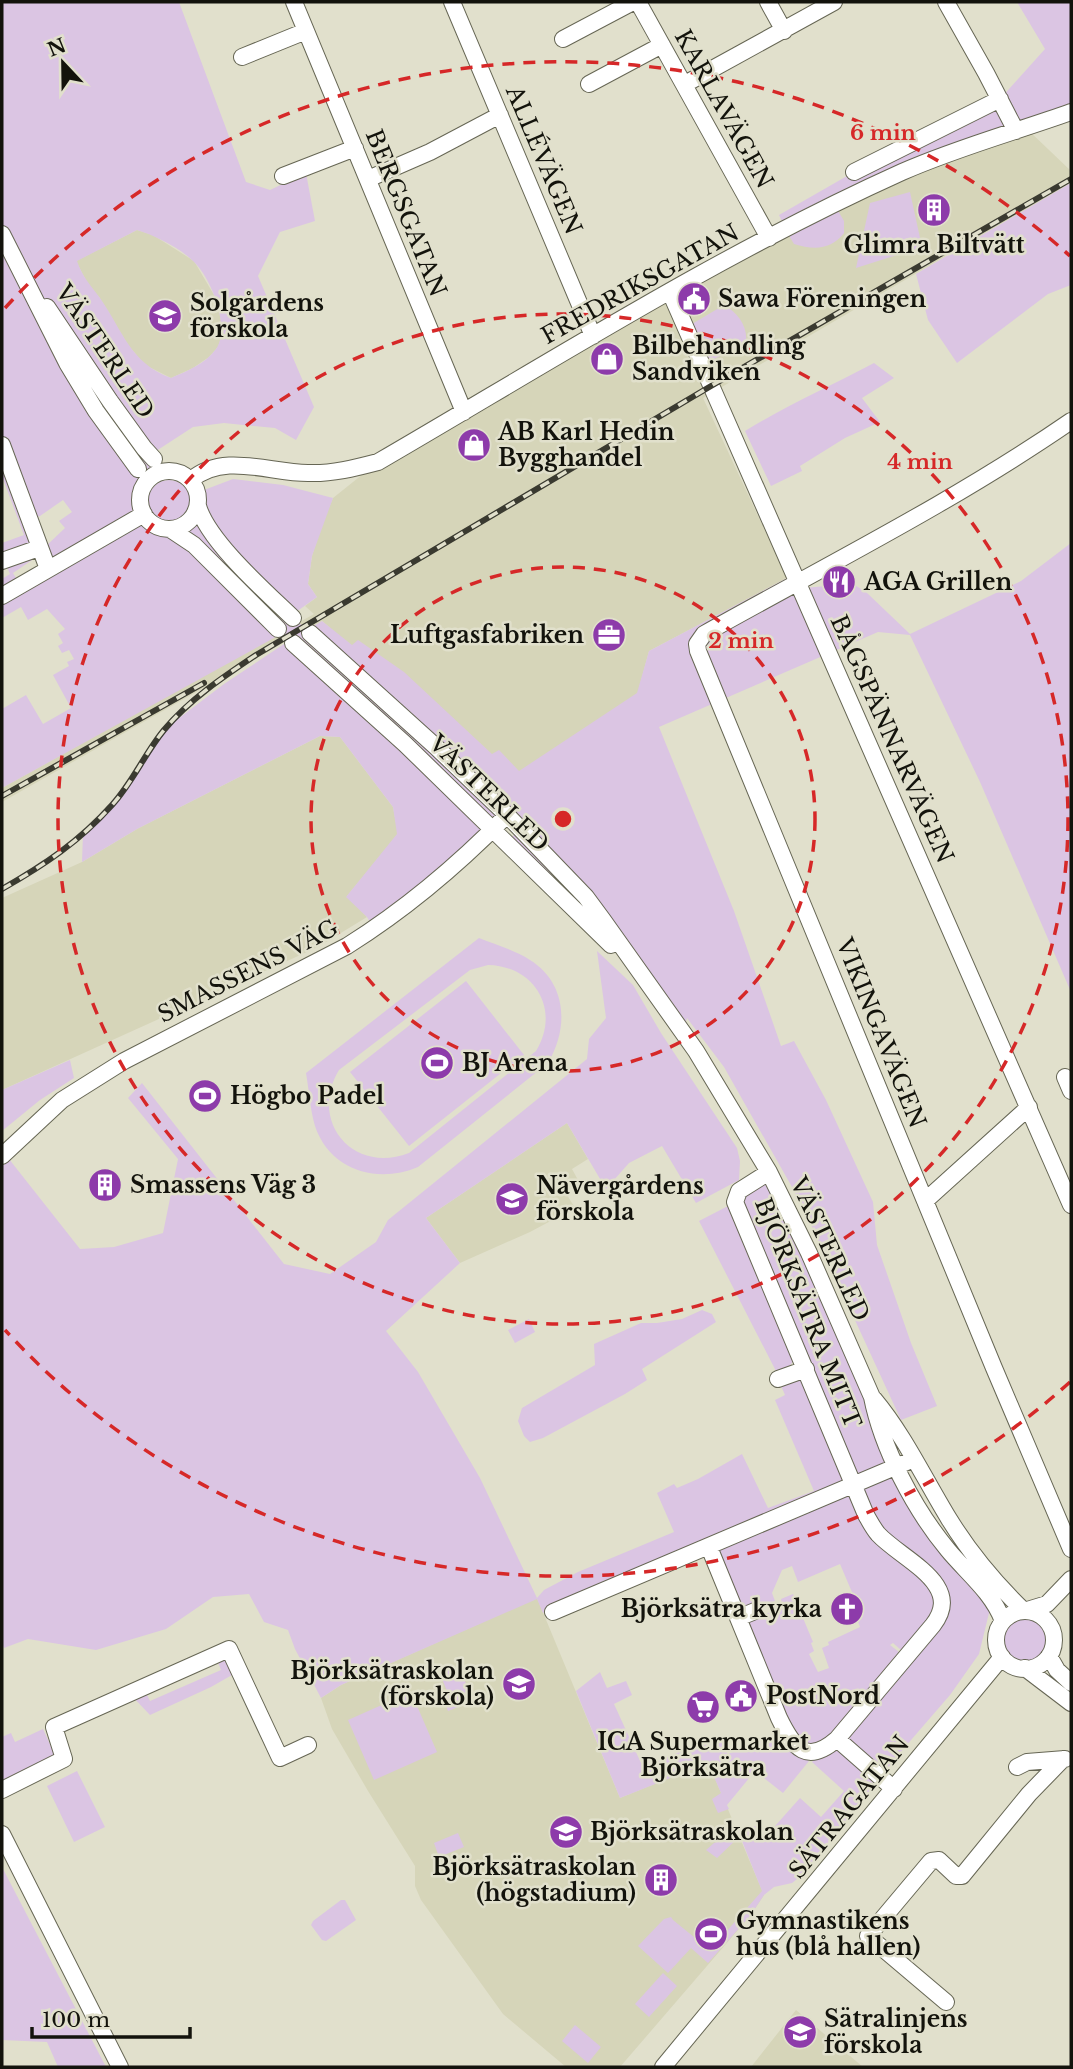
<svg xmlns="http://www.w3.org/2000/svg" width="1073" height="2069" viewBox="0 0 1073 2069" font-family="'Libre Baskerville',serif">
  <rect width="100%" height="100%" fill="#e1e0cc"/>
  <path fill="#d6d5b9" d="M1026,128l45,43v12l-368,215 84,180 -138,73 -16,60 -92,100 -219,-190 -320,181v-14l312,-174 -9,-8 12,-9 -9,-13 4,-28 8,-27 13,-31 45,-36 456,-257z
    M137,230l16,5 41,26 23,39 6,32 -5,15 -9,10 -16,11 -22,10 -26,-13 -17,-20 -29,-48 -11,-12 -12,-24z
    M320,736l20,1 53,70 5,27 -51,62 20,21 -49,30 -316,143v-192l80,-36 55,-33z
    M567,1123l21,36 -16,10 6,11 -14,10 11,18 -45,24 -70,31 -34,-45z
    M537,1598l83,200 88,-36 56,133 -14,21 -130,151h-54l-63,-53 -82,-114 -6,-14v-20l-47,-75 -36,-62 -11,-31 20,-13z
    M796,2010l67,57h-112z"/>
  <path fill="#dbc5e3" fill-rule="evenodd" d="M2,2h177l67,180 24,8 36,-17 9,48 -35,11 -22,44 56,131 -18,33 -21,-12 -51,-5 -31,4 -43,28 20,16c-19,2 -31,14 -29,34l-68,44 76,-29c16,12 33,11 45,-6l82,88 31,28 15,-9 30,24 6,-5 46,32 88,82 7,-4 20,21 118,-78 12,-42 138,-73 5,11 35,-3 6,10 20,-12 13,8 44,42 111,-53 50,-38v449l-91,-210 -70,-147 -32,-3 -219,95 75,184 47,135 13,-5 32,59 47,102 4,43 34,98 26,63 -36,14 -100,-217 -77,-136 -37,-49 -4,14 -36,-50 -140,-140 13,-13 -13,-14 -133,114 -7,-12 -21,-20 51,-63 -4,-27 -53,-70 -20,-1 -183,93 -55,33 1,-28 31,-31 52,-75 58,-44 66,-44 -7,-7 -281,155v-79l24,-14 17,29 28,-16 -18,-33 16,-9 -2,-4 7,-3 -5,-9 -7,3 -4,-7 5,-3 -5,-9 7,-5 -18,-20 -19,11 -7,-13 -19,11v-39l8,-5 -6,-14 -2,1v-18l22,-8 -22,-59zM137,230c17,5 43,18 56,31 18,16 38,67 23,88 -11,15 -29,22 -45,29 -41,-15 -48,-47 -71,-80 -9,-12 -18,-22 -23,-37zM63,500l9,12 -13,9 6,7 -19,18 -18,-26 12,-4zM41,554l7,15 -25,21 -10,-17z
    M1017,2h54v110l-55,19 -230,99 -7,-15 75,-43 146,-73 45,-50z
    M1071,183v102l-23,9 -91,69 -29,-43 -12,-46z
    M910,192l12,55 -66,21 14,-65z
    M837,209l7,12v12c-13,17 -30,17 -50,11l-6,-10z
    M724,305c14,8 24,21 22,38l-38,19 -16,-38z
    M874,363l20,15 -32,20 18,24 -35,16 -45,28 2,5 -31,15 -26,-55c42,-26 86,-45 129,-68z
    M233,479l50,6 50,13 -21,58 -4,28 9,13 -21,15 -74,-73 -13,-17 -5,-32z
    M148 501a21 21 0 1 1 42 0a21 21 0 1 1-42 0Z
    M479,938c17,7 36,12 51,22 37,23 39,68 18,103l-130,104c-40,17 -88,4 -103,-41 -5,-17 -6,-36 -9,-53zM488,965c47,1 73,45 48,86l-127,102c-56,22 -101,-32 -70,-83l131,-100z
    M597,951l36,34 28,48 76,115 3,13 -1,19 -43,23 -34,-57 -33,17 -23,26 -39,-66 -141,95 34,45 -74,68 32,41 62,106 57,120 7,-8 34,-18 96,-40 -17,-39 17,-9 3,4 21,-9 44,-25 26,54 46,-17 -39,-91 10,-5 -7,-16 22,-8 45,111 -148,66 -154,65 -6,-14 -196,86 -20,13 -26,-49 -7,-19 -24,-8 -15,-28 -36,3 -47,32 -70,21 -68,-11 -24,9 -2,-4v-477l7,-8 71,90 34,-2 49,-14 15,-74 -50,-61 14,-15 142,181 46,10 46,-32 12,-22 199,-161 2,-20 17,-21z
    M466,981l58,74 -115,91 -59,-74z
    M70,1060l4,18 -34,22 -38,31v-41z
    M769,1172l139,317 90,120 -9,4 -10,41 -29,41 -45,52 -104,129 -9,7 -18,4 -10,8 -14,21 -42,47 -17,-15 -23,25 -30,-27 26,-27 7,-2 2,3 37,30 52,-59 -22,-55 -23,22 -11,-8 8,-7 25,-9 -1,-4 18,-4 11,9 33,-37 21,19 23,-26 -32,-29 134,-162 -62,-61 -149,-337z
    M728,1206l66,154 -6,8 -11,5 -78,-152z
    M702,1310l10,4 4,8 -74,47 5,11 -22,14 -82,44 -13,4 -6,-6 -6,-15 4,-13 73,-43 -1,-21 47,-21h16l25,-4z
    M529,1319l6,13 -20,11 -7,-13z
    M850,1487l15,36 68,65 4,13 -8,16 -28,33 -8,-7 -3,2 9,7 -84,102 -21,-11 -85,-196zM840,1564l17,40 2,-1 4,10 -7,3 4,11 -32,15 1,3 -7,3 7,20 -11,4 -9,-18 5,-3 -3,-8 2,-1 -20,-48 -12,5 1,7 -22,11 -5,-6 20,-10 -3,-8 10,-23 10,-4 6,16z
    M997 1640a28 28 0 1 1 56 0a28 28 0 1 1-56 0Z
    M220,1653l19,18 -28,16 -61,28 -21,-22 14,-6 7,14 71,-31 -6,-15z
    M459,1666l14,35 -25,10 -7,-17 6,-3 -7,-17z
    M600,1672l7,16 19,-7 6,14 -18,9 27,59 8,-3 2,4 68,-29 9,19 47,-21 34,28 -26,32 -28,-22 -28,34 2,4 -11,4 -6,-14 9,-6 -13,-30 -88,35 -44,-107z
    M411,1692l26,60 -63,28 -26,-60z
    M43,1729l10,22 11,8 -62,28v-50l9,-4 4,9z
    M77,1771l28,56 -31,15 -27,-56z
    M458,1833l6,14 -25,10 -5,-14z
    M2,1867l104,200h-48l-11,-25 -45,-2z
    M341,1900h4l11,20 -30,21 -4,-1 -11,-15 2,-4z
    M663,1973l14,13 -28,31 -14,-13z
    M575,2025l26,22 -13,16 -26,-22z"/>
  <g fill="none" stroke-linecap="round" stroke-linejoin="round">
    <g stroke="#666654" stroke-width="18">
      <path id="minor" d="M294,2l170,410
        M452,2l141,334
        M638,2l131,236
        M768,2l16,29
        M946,2l40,71 30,58
        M563,39l70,-37
        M242,57l64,-26
        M589,84l73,-39
        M685,84l149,-82
        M854,172l146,-73
        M283,176l72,-28
        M368,179l62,-27 70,-37
        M2,234l65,129 29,48 42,58
        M670,292l401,913
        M47,307l63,94 34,47 10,11
        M1071,421c-116,80 -244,144 -367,213l-7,10 1,7 296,717 77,181
        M2,445l46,124
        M140 500a29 29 0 1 1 58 0a29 29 0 1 1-58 0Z
        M191,480c33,-28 78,-7 117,-7 24,1 47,-5 70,-11 172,-100 342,-208 524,-290 54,-24 113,-40 169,-60
        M198,506c10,35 67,85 95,112
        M170,529l24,16 84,84
        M2,561l37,-13
        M2,596l142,-82
        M310,633l125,113 72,69 79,82 17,23 93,131 73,121 40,81 63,144c10,51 42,112 76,153 19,23 44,42 55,71
        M293,643l112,101 206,201
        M1065,1077l6,14
        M2,1156l60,-56 62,-39 223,-115c59,-37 111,-81 160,-131
        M925,1201l104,-94
        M778,1379l28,-10
        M874,1399c30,36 50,79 75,120 21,34 46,64 75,92l23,-7 24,-25
        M709,1547l70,171c15,31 28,47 58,21l96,-114c32,-41 -31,-65 -55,-91 -5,-6 -8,-12 -12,-19l-131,-313 4,-11 30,-19
        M996 1640a29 29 0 1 1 58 0a29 29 0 1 1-58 0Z
        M553,1612l361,-153
        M738,1618l17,-7
        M1049,1656l8,14 14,13
        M1025,1668l46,35
        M837,1739l57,50
        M1017,1767l10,-5 38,-3
        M2,1790l62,-31 -10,-32 175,-78 51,109 28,-13
        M2,1834l118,233
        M946,2002l-78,-66 63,-75 8,-1 17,16h6l67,-82 34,-35
        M663,2067l339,-410"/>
    </g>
    <use href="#minor" stroke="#fff" stroke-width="16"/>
    <g stroke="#3a3a30" stroke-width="6">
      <path id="rail" d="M2,796l202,-113
        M2,889c42,-24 77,-47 110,-84 21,-23 33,-52 52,-75 26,-31 59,-53 92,-75l455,-269 360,-207"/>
    </g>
    <use href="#rail" stroke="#e1e0cc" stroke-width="3.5" stroke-dasharray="10" stroke-linecap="butt"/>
  </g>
  <g fill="none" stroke="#d62828" stroke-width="3.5" stroke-dasharray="12 9">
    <circle cx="563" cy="819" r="252"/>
    <circle cx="563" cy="819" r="505"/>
    <path d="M1070 1382A757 757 0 0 1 5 1330M5 308A757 757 0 0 1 1070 256"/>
  </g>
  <defs>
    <g id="building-disc" transform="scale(1.75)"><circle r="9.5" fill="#8d3baa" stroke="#e1e0cc"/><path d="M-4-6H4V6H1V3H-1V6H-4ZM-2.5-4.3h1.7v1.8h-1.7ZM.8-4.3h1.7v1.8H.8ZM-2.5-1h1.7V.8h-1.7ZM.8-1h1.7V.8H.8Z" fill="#fff"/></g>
    <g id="civic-disc" transform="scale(1.75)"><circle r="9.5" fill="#8d3baa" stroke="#e1e0cc"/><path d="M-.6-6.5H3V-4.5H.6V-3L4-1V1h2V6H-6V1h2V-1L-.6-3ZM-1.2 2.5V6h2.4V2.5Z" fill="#fff"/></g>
    <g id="school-disc" transform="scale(1.75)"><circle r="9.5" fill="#8d3baa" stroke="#e1e0cc"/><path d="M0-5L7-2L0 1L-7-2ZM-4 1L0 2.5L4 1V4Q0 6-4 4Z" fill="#fff"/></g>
    <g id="shop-disc" transform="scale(1.75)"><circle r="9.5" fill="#8d3baa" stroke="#e1e0cc"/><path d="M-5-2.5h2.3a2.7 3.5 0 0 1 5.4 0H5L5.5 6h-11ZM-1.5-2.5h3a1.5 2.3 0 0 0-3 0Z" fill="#fff"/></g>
    <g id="restaurant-disc" transform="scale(1.75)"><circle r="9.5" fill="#8d3baa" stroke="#e1e0cc"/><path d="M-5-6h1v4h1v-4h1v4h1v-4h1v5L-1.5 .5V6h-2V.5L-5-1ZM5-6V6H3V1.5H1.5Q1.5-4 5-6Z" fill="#fff"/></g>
    <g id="office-disc" transform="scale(1.75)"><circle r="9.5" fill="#8d3baa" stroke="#e1e0cc"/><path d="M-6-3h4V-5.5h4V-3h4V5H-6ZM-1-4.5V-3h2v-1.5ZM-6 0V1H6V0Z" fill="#fff"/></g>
    <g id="stadium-disc" transform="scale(1.75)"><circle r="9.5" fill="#8d3baa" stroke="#e1e0cc"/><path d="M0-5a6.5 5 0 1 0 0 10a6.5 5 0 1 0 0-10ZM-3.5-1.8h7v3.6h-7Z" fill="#fff"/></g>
    <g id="church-disc" transform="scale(1.75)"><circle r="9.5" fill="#8d3baa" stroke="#e1e0cc"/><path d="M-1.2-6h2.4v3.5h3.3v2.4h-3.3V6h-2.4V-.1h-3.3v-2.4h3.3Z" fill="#fff"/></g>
    <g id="supermarket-disc" transform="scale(1.75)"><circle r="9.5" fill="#8d3baa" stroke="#e1e0cc"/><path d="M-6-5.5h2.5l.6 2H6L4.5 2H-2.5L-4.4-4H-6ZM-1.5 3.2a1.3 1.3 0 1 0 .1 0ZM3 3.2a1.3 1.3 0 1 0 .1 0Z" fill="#fff"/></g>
  </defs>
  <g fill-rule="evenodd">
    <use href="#building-disc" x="934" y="210"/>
    <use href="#civic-disc" x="694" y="299"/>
    <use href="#school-disc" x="165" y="316"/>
    <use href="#shop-disc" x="607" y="359"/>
    <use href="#shop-disc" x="474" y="445"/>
    <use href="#restaurant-disc" x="839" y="582"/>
    <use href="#office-disc" x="609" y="635"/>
    <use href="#stadium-disc" x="437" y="1063"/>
    <use href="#stadium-disc" x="205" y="1096"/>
    <use href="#building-disc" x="105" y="1185"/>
    <use href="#school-disc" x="512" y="1199"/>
    <use href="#church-disc" x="847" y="1609"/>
    <use href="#school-disc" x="519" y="1684"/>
    <use href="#civic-disc" x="741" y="1696"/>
    <use href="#supermarket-disc" x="703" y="1707"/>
    <use href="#school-disc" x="566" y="1832"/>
    <use href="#building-disc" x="661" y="1880"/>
    <use href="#stadium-disc" x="711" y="1934"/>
    <use href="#school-disc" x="800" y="2032"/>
  </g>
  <g text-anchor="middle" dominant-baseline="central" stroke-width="5" stroke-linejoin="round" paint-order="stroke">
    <g font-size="23" fill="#13130c" stroke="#e1e0cc">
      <text transform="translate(724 109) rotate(61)">KARLAVÄGEN</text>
      <text transform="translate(544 160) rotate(67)">ALLÉVÄGEN</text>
      <text transform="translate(406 213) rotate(68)">BERGSGATAN</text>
      <text transform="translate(640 284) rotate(-29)">FREDRIKSGATAN</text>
      <text transform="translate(105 351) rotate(56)">VÄSTERLED</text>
      <text transform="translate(892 739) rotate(66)">BÅGSPÄNNARVÄGEN</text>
      <text transform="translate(489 793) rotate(44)">VÄSTERLED</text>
      <text transform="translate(248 971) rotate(-27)">SMASSENS VÄG</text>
      <text transform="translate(881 1033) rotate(68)">VIKINGAVÄGEN</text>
      <text transform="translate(830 1249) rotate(65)">VÄSTERLED</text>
      <text transform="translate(808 1313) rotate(68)">BJÖRKSÄTRA MITT</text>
      <text transform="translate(849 1807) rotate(-51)">SÄTRAGATAN</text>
    </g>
    <g font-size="23" font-weight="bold" fill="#13130c" stroke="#e1e0cc" text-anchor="start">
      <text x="934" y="245" text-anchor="middle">Glimra Biltvätt</text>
      <text x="718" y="299">Sawa Föreningen</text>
      <text x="190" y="303">Solgårdens<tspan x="190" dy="26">förskola</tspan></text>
      <text x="632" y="346">Bilbehandling<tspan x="632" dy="26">Sandviken</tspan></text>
      <text x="498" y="432">AB Karl Hedin<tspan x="498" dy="26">Bygghandel</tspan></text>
      <text x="864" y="582">AGA Grillen</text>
      <text x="584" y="635" text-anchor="end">Luftgasfabriken</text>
      <text x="462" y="1063">BJ Arena</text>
      <text x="230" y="1096">Högbo Padel</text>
      <text x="130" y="1185">Smassens Väg 3</text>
      <text x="536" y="1186">Nävergårdens<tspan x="536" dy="26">förskola</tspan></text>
      <text x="822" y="1609" text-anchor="end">Björksätra kyrka</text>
      <text x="494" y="1671" text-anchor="end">Björksätraskolan<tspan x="494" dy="26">(förskola)</tspan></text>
      <text x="766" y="1696">PostNord</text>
      <text x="703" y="1742" text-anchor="middle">ICA Supermarket<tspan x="703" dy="26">Björksätra</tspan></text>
      <text x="590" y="1832">Björksätraskolan</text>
      <text x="636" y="1867" text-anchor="end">Björksätraskolan<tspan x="636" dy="26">(högstadium)</tspan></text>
      <text x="736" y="1921">Gymnastikens<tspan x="736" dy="26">hus (blå hallen)</tspan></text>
      <text x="824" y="2019">Sätralinjens<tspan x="824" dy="26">förskola</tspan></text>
    </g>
  </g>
  <circle cx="563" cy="819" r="10" fill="#d62828" stroke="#e1e0cc" stroke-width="3.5"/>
  <g font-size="21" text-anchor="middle" font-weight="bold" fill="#d62828" stroke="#e1e0cc" stroke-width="5" stroke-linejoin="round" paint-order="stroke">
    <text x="883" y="140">6 min</text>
    <text x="920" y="469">4 min</text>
    <text x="741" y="648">2 min</text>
  </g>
  <rect width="1073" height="2069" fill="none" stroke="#13130c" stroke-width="7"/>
  <g transform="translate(63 63) rotate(338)" stroke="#e1e0cc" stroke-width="5" paint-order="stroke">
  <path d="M0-5L12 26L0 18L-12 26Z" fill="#13130c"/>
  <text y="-10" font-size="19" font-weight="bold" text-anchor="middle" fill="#13130c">N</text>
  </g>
  <path d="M32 2027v10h158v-10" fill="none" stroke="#13130c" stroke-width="3.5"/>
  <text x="42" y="2027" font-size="21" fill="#13130c" stroke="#e1e0cc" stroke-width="5" paint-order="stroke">100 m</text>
</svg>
